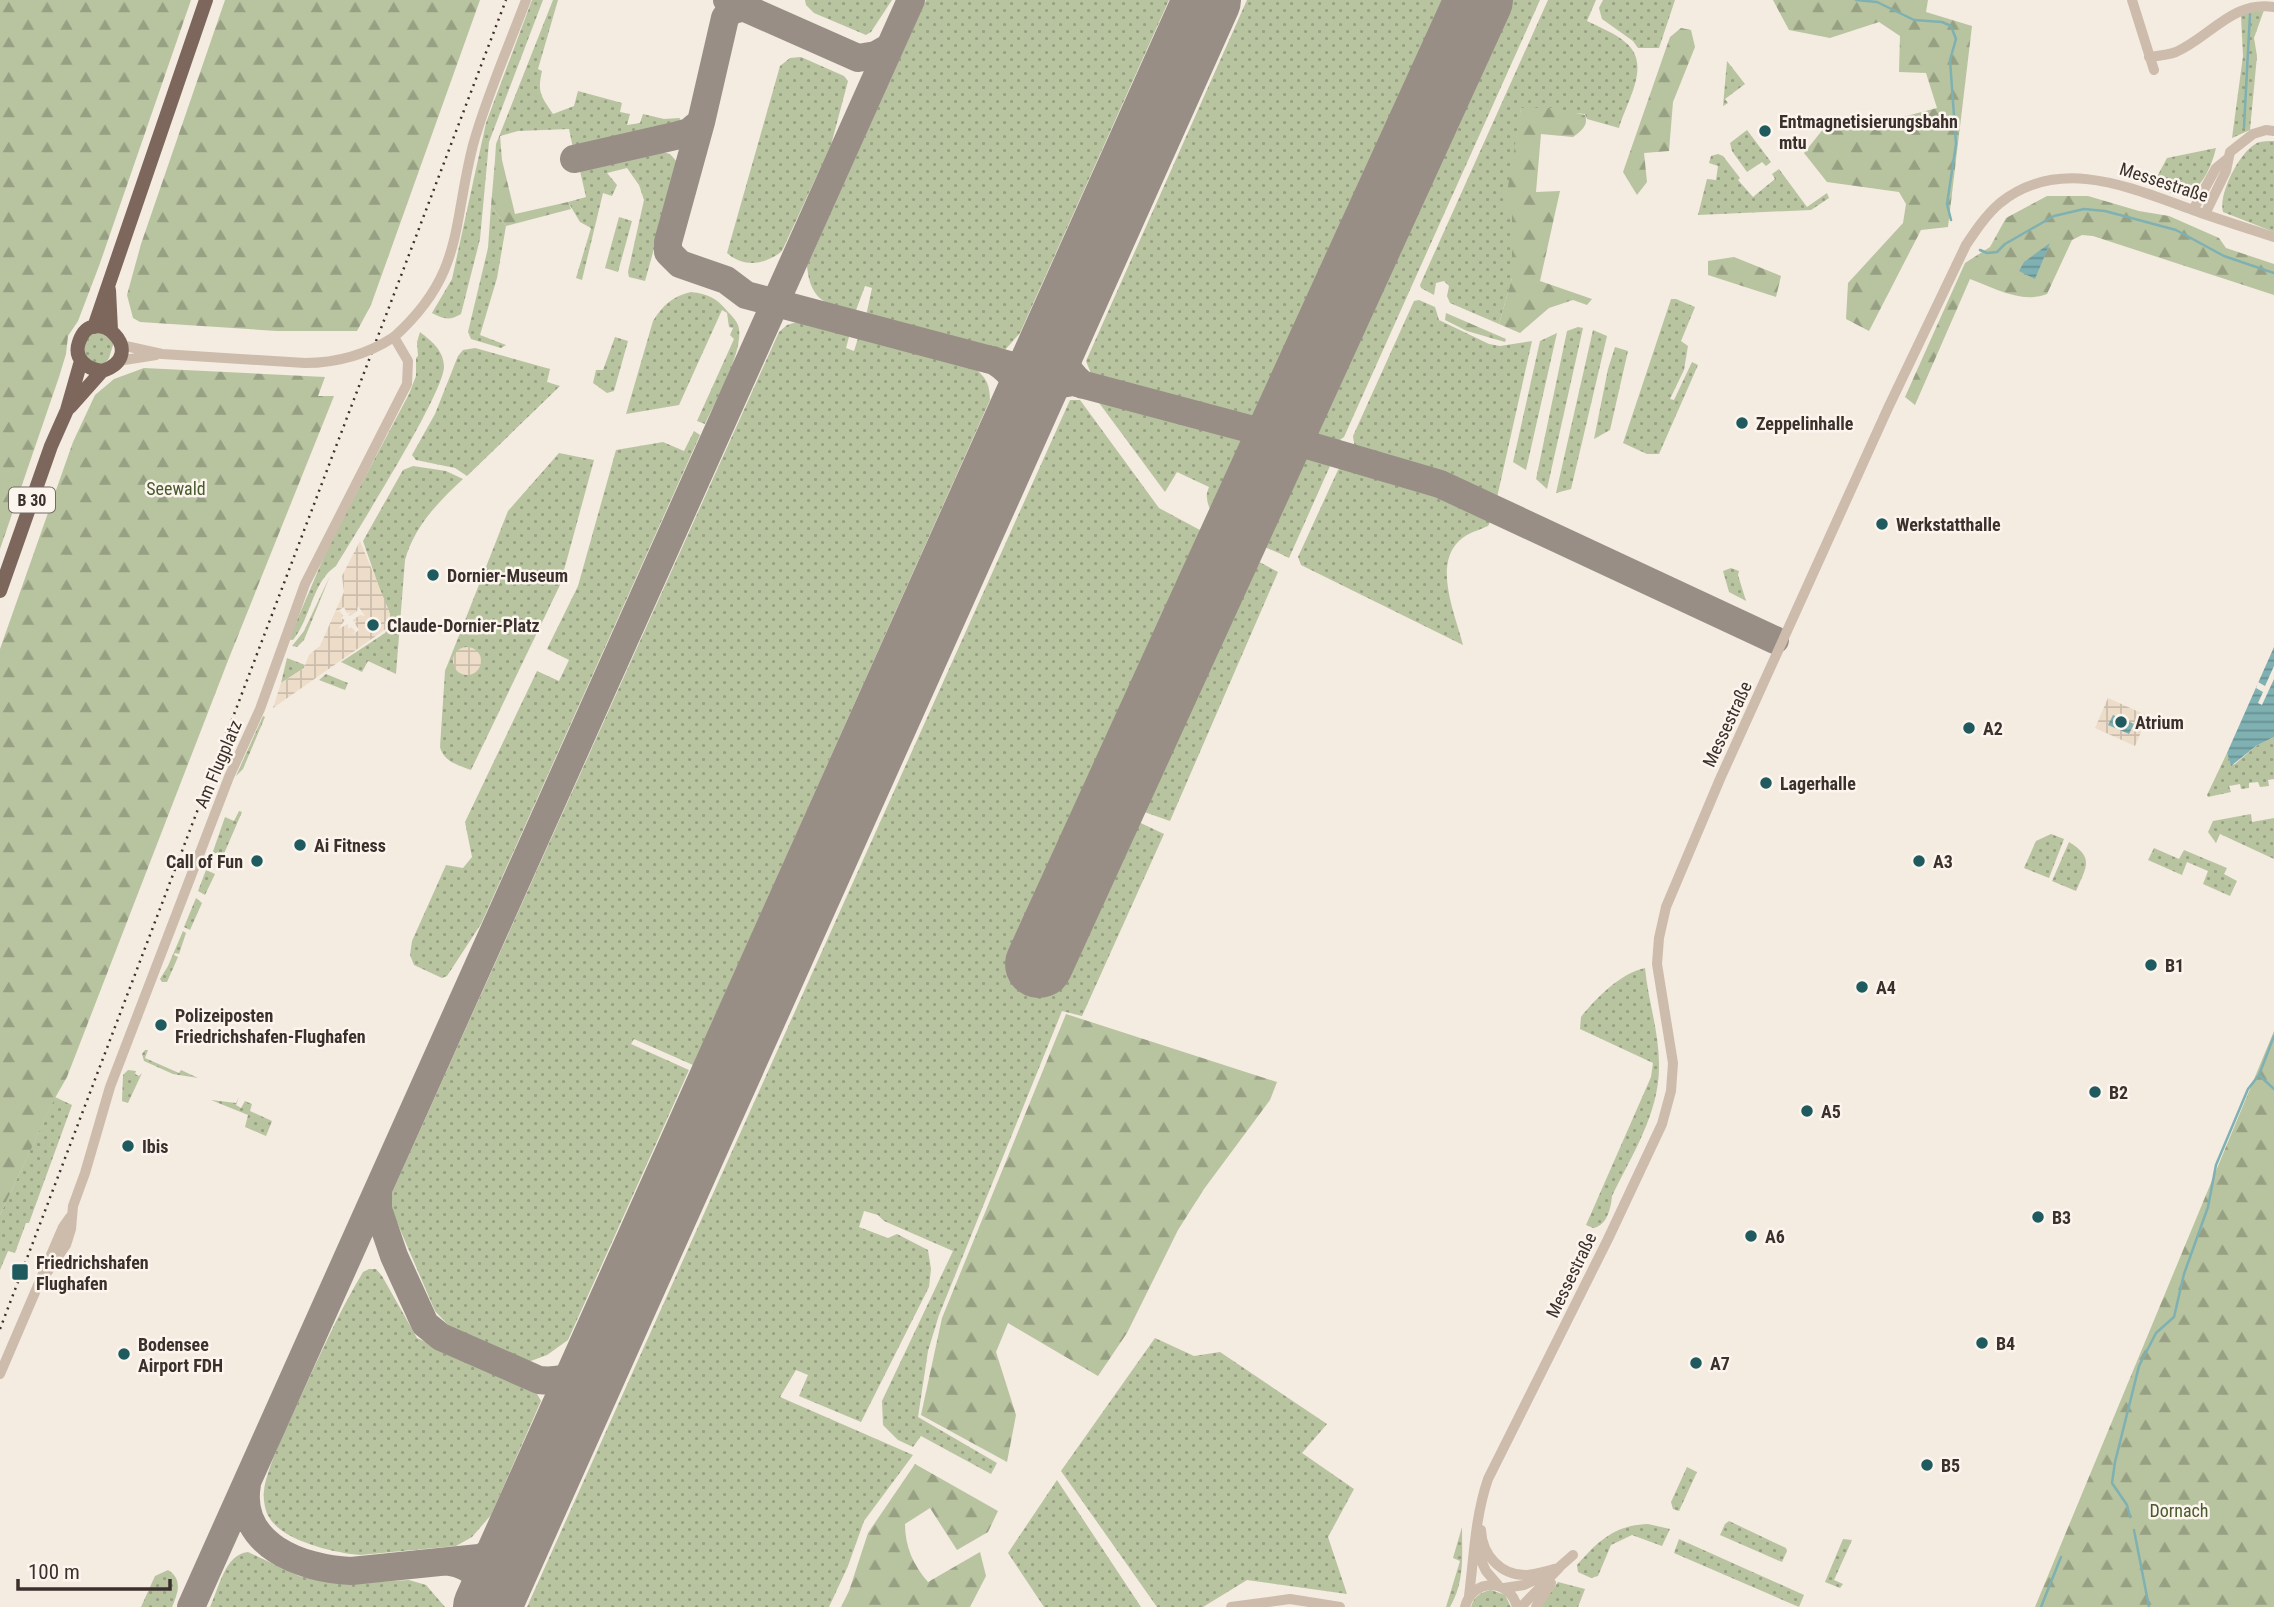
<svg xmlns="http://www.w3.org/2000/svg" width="2274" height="1607" viewBox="0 0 2274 1607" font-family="'Roboto Condensed',sans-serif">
  <defs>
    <pattern id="grass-dots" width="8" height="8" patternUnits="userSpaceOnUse" patternTransform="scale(1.75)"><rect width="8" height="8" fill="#b8c4a0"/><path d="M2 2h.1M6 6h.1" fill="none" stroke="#97a083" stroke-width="1.8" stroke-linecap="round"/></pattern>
    <pattern id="forest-firs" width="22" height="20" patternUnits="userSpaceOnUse" patternTransform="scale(1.75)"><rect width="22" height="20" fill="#b8c4a0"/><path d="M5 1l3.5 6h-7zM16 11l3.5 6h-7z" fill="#97a083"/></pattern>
    <pattern id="plaza-grid" width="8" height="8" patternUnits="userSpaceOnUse" patternTransform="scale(1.75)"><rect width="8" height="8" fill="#ecdcc8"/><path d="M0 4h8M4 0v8" fill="none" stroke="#cbbdac"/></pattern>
    <pattern id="water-rules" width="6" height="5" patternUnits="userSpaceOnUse" patternTransform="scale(1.75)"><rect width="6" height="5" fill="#7fb0b2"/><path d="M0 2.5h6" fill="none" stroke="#699091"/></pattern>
  </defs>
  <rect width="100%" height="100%" fill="#f4ebe1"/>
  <path fill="url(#grass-dots)" d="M532,0h11l-54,142 -9,97 -19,75c-12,7 -17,5 -29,-1l20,-34 34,-156z
    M553,0h5l-20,69 4,2c-5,22 -1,25 11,43l21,-8 4,-15 44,12 -2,9 10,2 -3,11 13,-2 3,-9 21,5 16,-1 -1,6 -106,24 -4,-19 -51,2 -18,5 2,24h-7l1,-16z
    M805,0h87l-21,32 -5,3 -52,-22 -8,-8z
    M926,0h243l-149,333 -15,17h-16l-123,-34 6,-28 -7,-2 -10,27c-29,-8 -45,-13 -48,-47z
    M1247,0h293l-196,437 -11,8 -240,-66 -7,-18z
    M1548,0h48l-9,21c12,6 28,12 38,21 28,22 1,60 -6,86l-32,-9 -2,-5 -64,-6 -9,106v64l-13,46 -49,-21 -3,-7 2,-10 -5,-5 -8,2 -2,12 -13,-7 -1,-3z
    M1603,0h72l-16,48h-21l-5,-7 -31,-22 -3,-11z
    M2256,10h8l-10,28 3,18 -7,74 -18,8 11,-82 -2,-40z
    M801,57l43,19 4,5 -17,64 -49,106c-17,14 -38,17 -55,2l53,-187 10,-8z
    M1727,61l18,23 -20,15 3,4 -5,3z
    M1747,130l24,32 -5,4 -4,-4 -15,10 -15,-21 -2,-8z
    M2274,141v91l-51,-20c-5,-18 17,-61 34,-69 5,-2 12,-2 17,-2z
    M2216,148c-4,17 -12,35 -26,46l-13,1 -25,-9 15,-28z
    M663,152l7,2 8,9 -33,118 -16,-4 -1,-5 16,-72 -5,-15 -12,-17 -20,5 10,12 -5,11 -9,-3 -21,87 -6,-2 15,-50 -11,-6 -12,-20 18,-5 -6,-26z
    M1718,154l5,2 17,22 -2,2 15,17 22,-18 -3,-5 7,-5 28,38 20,-14 2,5 -18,12 -113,5 9,-36 9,1 2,-14 -9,-3 2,-7z
    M491,206l15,20 -9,52 -17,57 26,10 -5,3 -30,-9 -3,-7 20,-84z
    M619,217l13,4 -14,51 -13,-4z
    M691,292c17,2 26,6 37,20 4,4 8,8 10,13 8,23 -23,77 -33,99l-8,-3 37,-82 -4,-4 3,-7 -4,-1 -2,-14 -5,-3 -43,95 -53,9 27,-93c10,-16 20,-25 38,-29z
    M1671,299h5l19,8 -14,34 7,5 -4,24 -14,29 4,1 18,-38 6,3 -39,89h-12l-24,-11z
    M1419,300l16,7 4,13 50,24 11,2 32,-5 -36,161 -53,-23 -82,-25 -6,-4 -2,-14 61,-135z
    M800,321l15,2 35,10 -4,15 8,3 5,-16 113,31c13,10 18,17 18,34l-297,665 -59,-26 -3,5 58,26 -121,270 -21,15 -19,7 -76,-33 -17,-18 -42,-98 -3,-16 389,-865 8,-7z
    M1578,327l5,1 -36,161 -11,-10 31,-148z
    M1593,330l14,6 -36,153 -15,4z
    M100,332l14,10 -5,16 -7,9 -16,-6c-3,-15 -4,-26 14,-29z
    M420,332c11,9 23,17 24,34 1,26 -89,168 -108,200 -24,16 -25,52 -43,74l-4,-1 40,-94 80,-151 7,-18v-18l2,-2 -1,-14z
    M1557,333l-31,137 -13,-8 27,-121z
    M615,337l13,4 -14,50 -7,2 -14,-10 3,-13h7z
    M1615,347l13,4 -18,79 -16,9 14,-70z
    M475,348l75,21 -3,13 13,4 -93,90 -12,-8 -39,-8 -4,-5 23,-41 23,-58 5,-6z
    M1094,396l234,62 2,8 -41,92c-23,-12 -80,-29 -82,-60 -1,-4 1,-8 2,-11l-32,-15 -12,20z
    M1070,400h10l79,108 119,64 -108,249 -60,-21 -1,8 55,26 -82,182 -20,-5 -123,304 -11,36 -10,66 79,46 -6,11 -70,-38 -8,11 -15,-7 -15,-15 -1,-24 71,-150 -69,-30 -6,-6 -14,-4 -5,16 29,11 9,-4 31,16 3,19 -2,18 -68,135 -62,-26 9,-21 -12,-5 -16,27 133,58 -49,66 -16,45 -19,41h-302z
    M694,431l6,4 -219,489 -34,52 -5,2 -28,-13 -4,-10 2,-14 34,-76 17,3 9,-11 -7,-35 72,-151 22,10 10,-21 -22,-11 31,-63 38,-136 47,-8 21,9z
    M559,453l35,7 -34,125 -89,185c-13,-5 -27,-8 -31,-23l5,-76 63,-160z
    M1349,463c50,12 98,30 145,51l-6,12c-6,3 -14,5 -21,9 -38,22 -12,78 -4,110l-162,-80 -3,-8 40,-87z
    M413,466l33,5 17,8c-25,23 -49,48 -58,81l-9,114 -28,-13 -6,11 -21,-10 44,-29 6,-11 -28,-81 40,-71z
    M1731,568l8,3 -1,4 8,26 -17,-9 -6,-21z
    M330,576l-26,64 -7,7 -5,-1 12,-15z
    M287,658l18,7 -1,3 -23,15z
    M326,674l22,9 -3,7 -26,-10z
    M263,716l2,1 -22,52 -7,7z
    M2274,737v42l-6,1 1,6 -9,1 -2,-5 -9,1v5l-8,1 -1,-5 -11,2 2,6 -23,5 -1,-2 20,-42 4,12 4,-1 21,-18z
    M239,811l3,1 -19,44 -8,-3 -5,7 15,-43 9,4z
    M2251,814l1,8 22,-4v41l-54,-25 -4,9 -8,-11 5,-11z
    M2051,834l13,5 -15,39 -25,-10 12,-27z
    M2069,842c26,16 17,25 7,49l-24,-10z
    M2154,848l25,11 5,-9 43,18 -3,6 13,7 -7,15 -27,-12 5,-13 -21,-9 -5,13 -34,-15z
    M206,870l9,4 -10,21 -7,-4z
    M196,898l6,5 -12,27 -6,-3z
    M183,931l3,2 -7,21 -4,-1 -1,2 4,2 -11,25h-5l-2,-3 8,-13z
    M1645,968c3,32 14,64 14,96 1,48 -27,91 -47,132 -1,12 -5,30 -19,32l-7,-3 65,-148 2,-14 -73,-34 1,-12c15,-19 40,-44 64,-49z
    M145,1050h3l-3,8 34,15 2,-3 17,8 -25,-4 -29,-13 -2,-7z
    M128,1070l8,1 -1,3 4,2 3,-3 -14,30 -6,-2 1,-26z
    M55,1097l17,8 -43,118h-3l-11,30 -7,-2 -8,19v-55z
    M239,1097l-3,8 5,3 4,-7 7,3 -2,7 22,10 -6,15 -21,-9 3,-12 -37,-15 25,3z
    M369,1269h7l6,7 35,62 119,54 5,9 -50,114 -19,22 -16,9 -96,9c-25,-2 -78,-14 -91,-38 -4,-6 -6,-18 -5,-26 2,-21 21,-60 30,-80 22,-47 42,-94 69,-139z
    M1155,1338l39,18 26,-4 107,72 -25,29 52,36 -26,48 19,57 -100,-14 -44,27h-46l-96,-136z
    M1687,1467l10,5 -18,39 -6,-2 -2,-7z
    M1057,1480l84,127h-97l-36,-54z
    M1729,1521l57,27 1,3 -5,11 -62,-27 5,-11z
    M1648,1524l22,5 -8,17 -30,-11 -21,10 -13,31 -7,2 -13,-6 -1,-7c21,-24 38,-40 71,-41z
    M1462,1527c0,29 3,54 -12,80h-4l14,-46 -7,-3z
    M1679,1539l125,56 -5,12 -125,-54z
    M1843,1539l9,1 -18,40 9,4 -3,4 -15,-6z
    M248,1552l51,24 44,8 66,-4 17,5 19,22h-235c9,-19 15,-53 38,-55z
    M168,1570c15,9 10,23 4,37h-31l14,-31z
    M1558,1582l27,7 -7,18h-38z
    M1491,1590l14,5 6,12h-40c3,-11 10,-15 20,-17z"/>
  <path fill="url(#forest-firs)" d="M0,0h191l-92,266 -21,55 -10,15 -2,18 -7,23 -59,172z
    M225,0h255l-109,305 -14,26h-80l-137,-9 -7,-4 -6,-23 14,-51z
    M1773,0h155l-2,12 46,14 -24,201 -27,3 -52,101 -23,-12 2,-36 55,-60 3,-19 -7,-12 -72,-10 -23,-29 28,-35 44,6 61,-16 -11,-35 -27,-1 1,-36 -21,-14 -49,16 -41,-8z
    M1681,28l10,2 4,17 -22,55 -4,49 -25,2 3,29 -10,13 -14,-23 47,-135z
    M1521,108h33l31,7c4,10 -4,16 -12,22l-32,-3 -5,58 24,-1 -20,90 52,18 -5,6 -14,-5 -24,8 -29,25 -21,-9 13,-46v-64l-7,-9z
    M495,160h7l13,54 53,-12 3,7 -65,17 -15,-20z
    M2047,196h41l51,15 30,5 50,22 7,10 48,16v31l-181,-59 -11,-1 -10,5 -25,54c-25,10 -53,-6 -77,-15l-55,126 -10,-8 60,-134 25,-16 16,-29z
    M1734,257l47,19 -5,21 -68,-22v-14z
    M1446,313l60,26 -1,3 -38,-11 -22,-11z
    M144,368l181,9 -7,19h16l-105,262 -162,419 -12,21 -55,117v-566l73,-207 22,-47 19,-16z
    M1066,1014l211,68 -7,18 -66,89 -26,41 -51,103 -29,43 -90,-53 -12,29 20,63 -9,47 -86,-47 21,-97z
    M2274,1031v576h-239z
    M915,1464l83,47 -10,21 -31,18 -27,-42 -25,16c0,22 8,41 23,58l52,-30 6,24 -16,31h-129l8,-16 19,-58z"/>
  <path fill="url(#plaza-grid)" fill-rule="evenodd" d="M360,541l30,72v13l-117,82 8,-25 23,-15 5,-13 11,-9 24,-54 -2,-16zM358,606l7,10 -5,-1 -7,5 1,2 3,-1 -2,3 4,6 -7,5 3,-4 -4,-4 -3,2v-5l-10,5 7,-9 -4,-2 2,-2 -3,-5 -4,1 8,-5 3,6 4,-1 -3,3 2,1 7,-5z
    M453 661a14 14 0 1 1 28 0a14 14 0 1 1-28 0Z
    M2108,698l40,18 -13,30 -40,-18z"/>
  <path fill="url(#water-rules)" d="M2050,243l-15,36 -16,-8 5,-9z
    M2274,647v90l-18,9 -25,20 -4,-13z
    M2113,715l21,9 -5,10 -21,-9z"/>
  <path fill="#f4ebe1" d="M2274,666v13l-12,26 -4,-2 5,-11 -7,-4 2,-6 7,4z"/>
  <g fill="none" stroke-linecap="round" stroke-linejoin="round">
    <path stroke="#7fb0b2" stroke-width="2.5" d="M1856,0l21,2 37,18 28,2 9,4 5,13 -6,21 6,84 -9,60 4,16
      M2244,127l6,-113
      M1980,250l7,3 10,-1 8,-8 49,-28 30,-7 21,2 71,19 48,26 50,17
      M2259,1075l15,14
      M2130,1517l-3,-12 -15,-22 3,-21 24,-96 17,-33 18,-16 10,-43 24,-67 8,-42 32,-76 11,-14 15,-39
      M2134,1530l15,77
      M2041,1607l20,-50"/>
    <path stroke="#988e86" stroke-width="28" d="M727,0l131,58 18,-3 14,-8
      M744,7l-14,4 -5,7 -24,104 -33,120v10l12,12 46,16 20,15 534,142 160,47 335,156
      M574,159l101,-23 14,-4 12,-10
      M1062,325c-3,26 0,43 21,60
      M993,360c26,16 31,32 26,61 15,-27 22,-35 53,-39
      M378,1191v18l16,47 31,68 16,13 98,43c29,3 49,-9 65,-33
      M247,1484c-11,61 55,85 104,87l128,-13c22,-7 34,-18 47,-36
      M450,1562c24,4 38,20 36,45
      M191,1607l720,-1607"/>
    <path stroke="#988e86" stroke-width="68" d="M1039,964l440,-964
      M487,1607l720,-1607"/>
    <path stroke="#cdbbac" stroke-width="10" d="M2132,0l22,70
      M2149,57c9,-1 19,-2 27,-5 33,-14 57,-52 98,-45
      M2193,210l23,-42 11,-9
      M2205,214l21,-43 4,-19 23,-18 13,-4 8,1
      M121,345l41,9 143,9
      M118,361l38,-6
      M39,1284l27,-39 5,-16 2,-23 12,-33 25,-86 119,-310 31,-68 45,-125 102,-200 1,-23 -14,-24c70,-63 58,-110 79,-192 14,-50 35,-97 53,-145
      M0,1374l63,-147 7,-10
      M1481,1530c1,25 20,46 46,45 11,-1 22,-5 32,-7
      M1476,1550l10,21 12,14
      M1556,1570l17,-15
      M1504,1588l20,-3 17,-8
      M1469,1596c5,-40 6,-79 19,-117l120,-240 54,-115 9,-33 2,-28 -16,-99 2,-26 7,-31 54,-128 168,-371 78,-163c10,-15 20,-30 34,-42 60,-48 131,-15 193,7 27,10 54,18 81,27
      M1231,1607l59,-8 50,8
      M1465,1607c7,-29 45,-29 52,0
      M1521,1607l38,-39
      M1536,1607l15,-24"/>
    <path stroke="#7d675c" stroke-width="14" d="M109,290l2,40
      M94,327l112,-327
      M70,407l32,-36c50,-16 -9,-72 -23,-29 -6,17 8,27 23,29
      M0,591l51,-145 16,-36 14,-49"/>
    <path stroke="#3b302b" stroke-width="2.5" stroke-dasharray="2 5" stroke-linecap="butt" d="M0,1329l506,-1329"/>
    <path stroke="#cdbbac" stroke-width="10" d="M305,363c33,0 61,-8 89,-26"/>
  </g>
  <g fill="#1f5a5e" stroke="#fbf5ee" stroke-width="2.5">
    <circle cx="1765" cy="131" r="7"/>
    <circle cx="1742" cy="423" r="7"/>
    <circle cx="1882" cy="524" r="7"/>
    <circle cx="433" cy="575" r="7"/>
    <circle cx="373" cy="625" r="7"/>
    <circle cx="2121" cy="722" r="7"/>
    <circle cx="1969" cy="728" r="7"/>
    <circle cx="1766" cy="783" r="7"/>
    <circle cx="300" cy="845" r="7"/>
    <circle cx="257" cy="861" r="7"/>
    <circle cx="1919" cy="861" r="7"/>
    <circle cx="2151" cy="965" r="7"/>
    <circle cx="1862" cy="987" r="7"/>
    <circle cx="161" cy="1025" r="7"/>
    <circle cx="2095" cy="1092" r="7"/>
    <circle cx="1807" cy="1111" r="7"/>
    <circle cx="128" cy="1146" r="7"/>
    <circle cx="2038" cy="1217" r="7"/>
    <circle cx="1751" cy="1236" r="7"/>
    <rect x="11" y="1263" width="18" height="18" rx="3.5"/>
    <circle cx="1982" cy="1343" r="7"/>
    <circle cx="124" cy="1354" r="7"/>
    <circle cx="1696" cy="1363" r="7"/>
    <circle cx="1927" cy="1465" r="7"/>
  </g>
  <g text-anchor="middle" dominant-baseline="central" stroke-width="5" stroke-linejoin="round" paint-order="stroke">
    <rect fill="#fbf5ee" stroke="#756b66" stroke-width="2" x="9" y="487.5" width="46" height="25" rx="5"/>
    <g font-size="16" font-weight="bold" fill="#3b302b">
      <text x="32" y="500">B 30</text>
    </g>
    <g font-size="18" font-weight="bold" fill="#3b302b" stroke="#fbf5ee" text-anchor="start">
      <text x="1779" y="121">Entmagnetisierungsbahn<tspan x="1779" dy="21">mtu</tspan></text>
      <text x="1756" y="423">Zeppelinhalle</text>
      <text x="1896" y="524">Werkstatthalle</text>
      <text x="447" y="575">Dornier-Museum</text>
      <text x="387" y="625">Claude-Dornier-Platz</text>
      <text x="2135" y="722">Atrium</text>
      <text x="1983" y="728">A2</text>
      <text x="1780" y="783">Lagerhalle</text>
      <text x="314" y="845">Ai Fitness</text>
      <text x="243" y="861" text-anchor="end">Call of Fun</text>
      <text x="1933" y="861">A3</text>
      <text x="2165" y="965">B1</text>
      <text x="1876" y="987">A4</text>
      <text x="175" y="1015">Polizeiposten<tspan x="175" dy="21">Friedrichshafen-Flughafen</tspan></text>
      <text x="2109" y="1092">B2</text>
      <text x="1821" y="1111">A5</text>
      <text x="142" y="1146">Ibis</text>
      <text x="2052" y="1217">B3</text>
      <text x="1765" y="1236">A6</text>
      <text x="36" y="1262">Friedrichshafen<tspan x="36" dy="21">Flughafen</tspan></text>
      <text x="1996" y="1343">B4</text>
      <text x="138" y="1344">Bodensee<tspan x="138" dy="21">Airport FDH</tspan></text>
      <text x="1710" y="1363">A7</text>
      <text x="1941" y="1465">B5</text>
    </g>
    <g font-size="18" fill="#3b302b" stroke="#fbf5ee">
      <text transform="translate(2164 182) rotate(18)">Messestraße</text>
      <text transform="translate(1727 724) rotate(-65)">Messestraße</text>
      <text transform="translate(218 764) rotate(-67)">Am Flugplatz</text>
      <text transform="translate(1571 1275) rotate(-64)">Messestraße</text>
    </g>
    <g font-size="18" fill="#4a5a2e" stroke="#fbf5ee">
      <text x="176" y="488">Seewald</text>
      <text x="2179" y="1510">Dornach</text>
    </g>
  </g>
  <path d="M18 1579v10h152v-10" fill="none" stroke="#3b302b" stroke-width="3.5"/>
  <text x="28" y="1579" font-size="21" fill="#3b302b" stroke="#fbf5ee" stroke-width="5" paint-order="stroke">100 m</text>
</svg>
